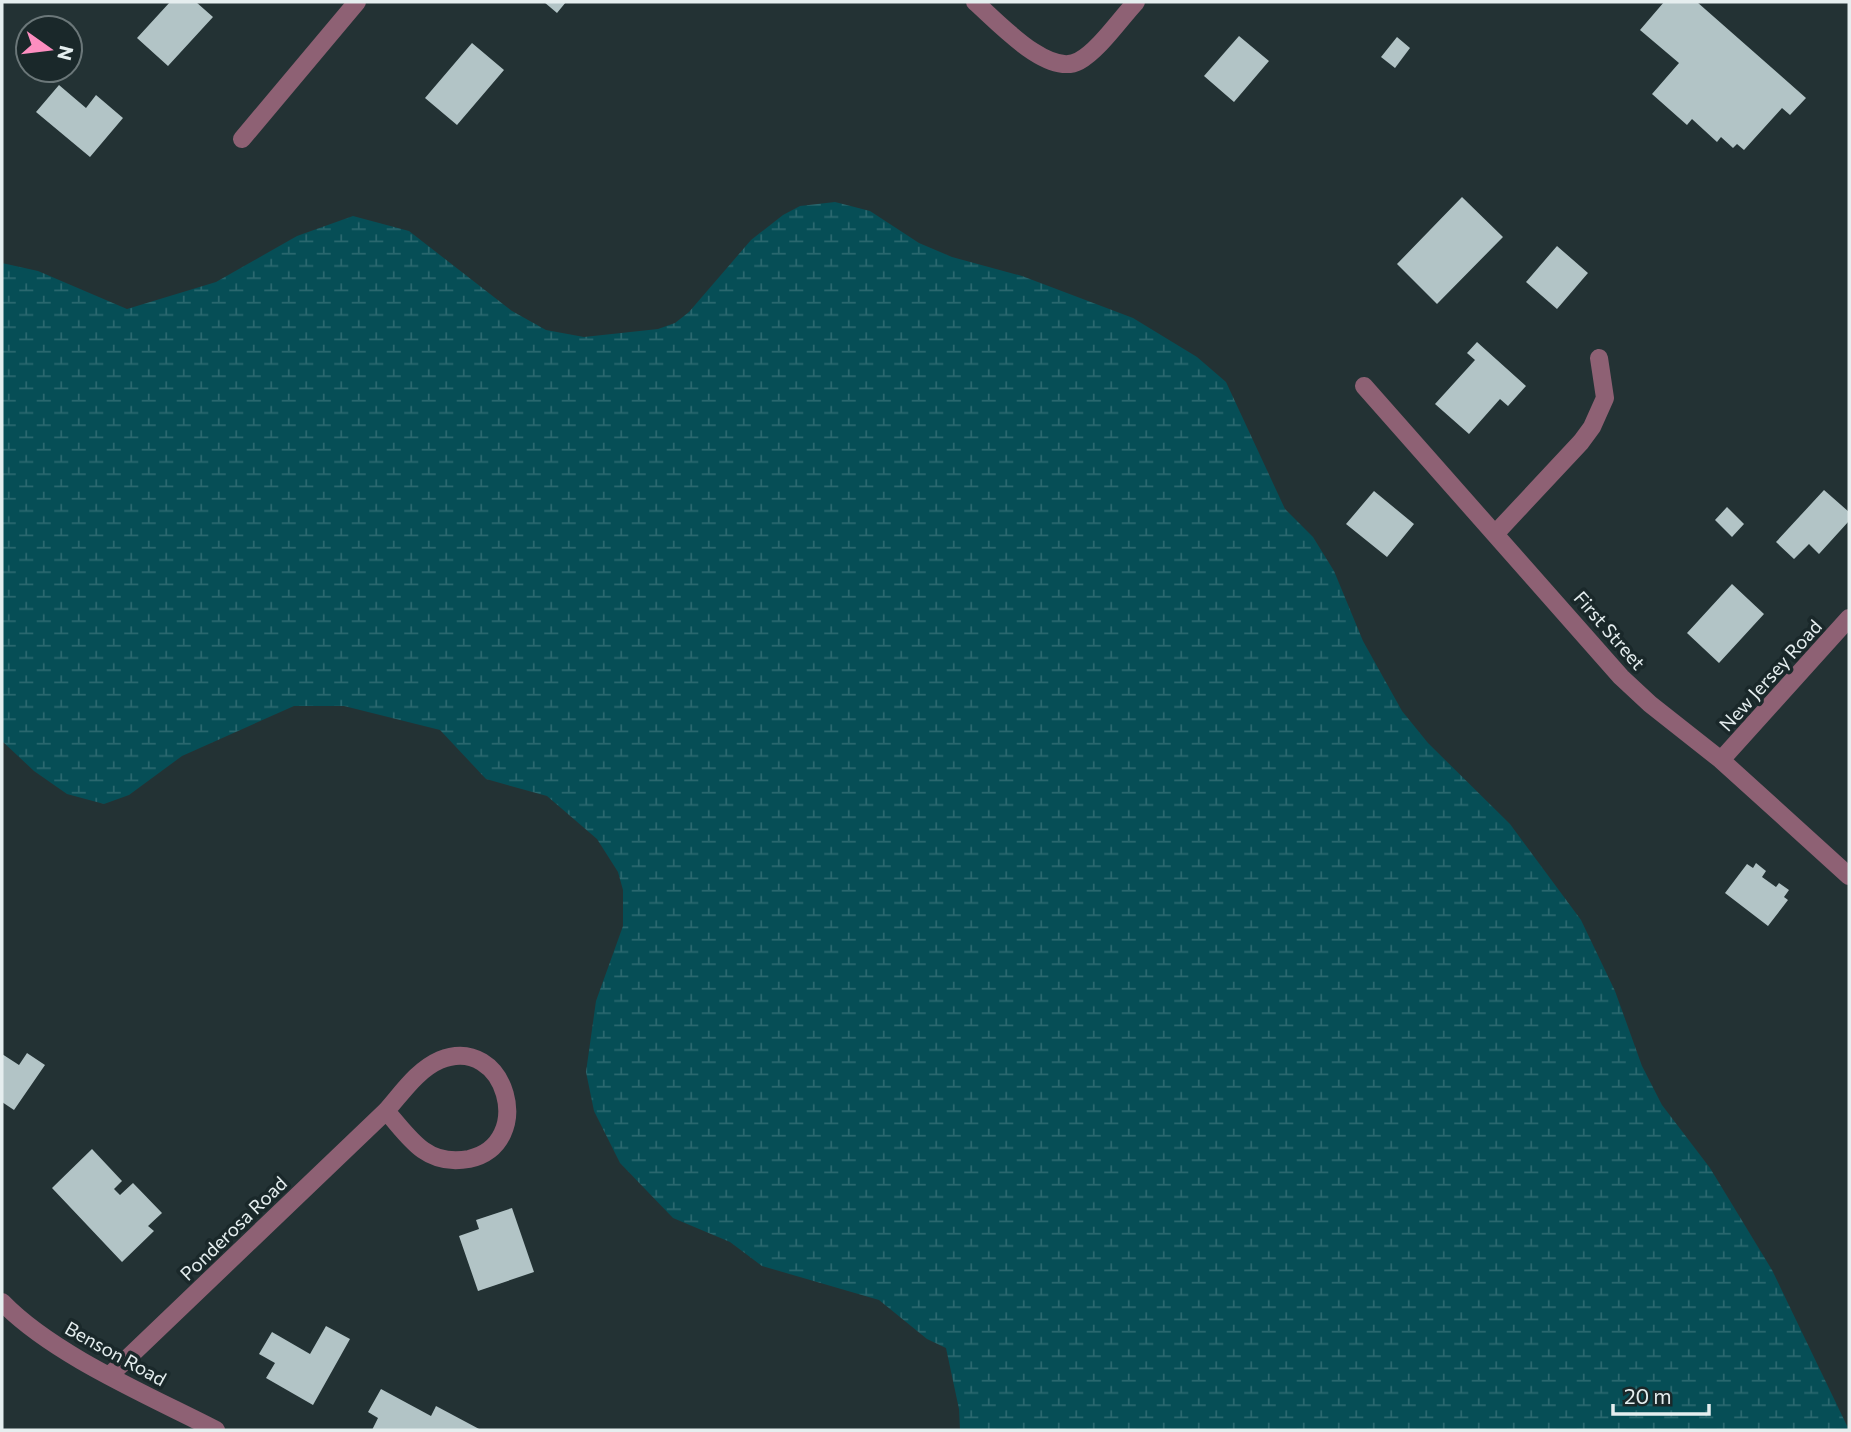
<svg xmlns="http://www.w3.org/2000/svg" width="1851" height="1432" viewBox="0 0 1851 1432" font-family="Commissioner,sans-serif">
  <defs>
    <pattern id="wetland-marsh" width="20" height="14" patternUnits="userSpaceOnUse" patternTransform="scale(1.75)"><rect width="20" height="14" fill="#064e56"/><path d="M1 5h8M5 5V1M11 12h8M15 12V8" fill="none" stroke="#2a686f"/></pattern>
  </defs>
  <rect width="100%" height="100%" fill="#233234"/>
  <path fill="url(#wetland-marsh)" d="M835,202l35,9 49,32 33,14 70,19 111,42 64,39 29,25 59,127 28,28 21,34 29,70 39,70 26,32 82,81 71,96 34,71 27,75 20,39 48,63 62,102 77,160h-889l-1,-21 -13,-61 -19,-9 -48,-39 -117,-34 -32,-24 -57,-24 -53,-55 -26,-52 -8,-39 10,-71 27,-75v-36l-5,-18 -21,-33 -50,-43 -61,-17 -46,-49 -96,-24h-50l-112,50 -53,39 -25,9 -37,-10 -33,-23 -32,-30v-478l36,8 89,38 89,-27 81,-46 56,-20 56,15 103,80 34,19 38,7 74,-8 17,-6 14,-11 62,-72 32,-25 17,-9z"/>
  <path fill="#b2c4c6" d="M170,2h26l17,15 -45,49 -31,-28z
    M544,2h22l-9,11z
    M1664,2h33l109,96 -16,17 -8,-7 -38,42 -7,-6 -4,4 -12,-11 -4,5 -25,-23 -5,6 -35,-31 27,-31 -39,-33z
    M1239,36l30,25 -35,41 -30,-26z
    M1397,37l13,11 -15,20 -14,-11z
    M472,43l32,27 -47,55 -32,-27z
    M59,85l27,23 10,-13 27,23 -33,39 -54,-45z
    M1462,197l41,40 -66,67 -40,-40z
    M1557,246l31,27 -31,36 -31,-27z
    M1477,342l49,44 -18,20 -8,-7 -31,35 -34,-30 40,-44 -8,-7z
    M1824,490l25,22v9l-30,33 -10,-10 -15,15 -18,-17z
    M1374,491l40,33 -27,33 -41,-33z
    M1727,507l17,17 -12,13 -17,-17z
    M1732,584l32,30 -45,49 -32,-30z
    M1756,863l10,8 -4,6 14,10 3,-4 10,7 -5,7 4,3 -20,26 -43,-33 22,-29 6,4z
    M27,1053l18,12 -31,45 -12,-8v-48l17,11z
    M92,1149l30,32 -8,8 6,6 13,-12 29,30 -14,13 6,5 -32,31 -70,-74z
    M512,1208l22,64 -56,19 -19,-55 20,-7 -3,-9z
    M326,1326l24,13 -37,66 -47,-27 9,-15 -16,-9 13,-22 38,22z
    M381,1389l50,27 5,-10 45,24h-109l6,-12 -10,-6z"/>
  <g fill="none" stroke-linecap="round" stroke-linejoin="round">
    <path stroke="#8e6174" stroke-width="18" d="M975,2c22,19 73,76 104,59 20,-11 41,-42 57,-59
      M242,139l115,-137
      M1364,386l257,291 29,27 71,56 128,116
      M1495,534l86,-92 11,-15 13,-29 -6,-40
      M1721,760l128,-142
      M2,1302c51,53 148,94 214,128
      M110,1375l276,-264c12,13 23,29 37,39 14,10 30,12 46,9 68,-15 37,-126 -29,-99 -23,10 -38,33 -54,51"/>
  </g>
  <g text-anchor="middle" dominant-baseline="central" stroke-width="7" stroke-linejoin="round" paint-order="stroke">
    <g font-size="19" fill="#e5eeef" stroke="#1a282a">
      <text transform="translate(1610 630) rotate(49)">First Street</text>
      <text transform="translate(1770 675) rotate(-48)">New Jersey Road</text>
      <text transform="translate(233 1228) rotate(-44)">Ponderosa Road</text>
      <text transform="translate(116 1353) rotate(29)">Benson Road</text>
    </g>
  </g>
  <rect width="1851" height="1432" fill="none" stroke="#e5eeef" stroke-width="7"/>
  <g transform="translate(49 49) rotate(104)"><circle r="33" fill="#1a282a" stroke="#6b7779" stroke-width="2"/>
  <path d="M0-5L12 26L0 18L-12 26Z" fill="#fd8ec0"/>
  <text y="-10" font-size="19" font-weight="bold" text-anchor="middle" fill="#e5eeef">N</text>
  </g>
  <path d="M1613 1404v10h96v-10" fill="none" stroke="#e5eeef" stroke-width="3.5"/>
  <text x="1624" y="1404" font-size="21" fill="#e5eeef" stroke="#1a282a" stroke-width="5" paint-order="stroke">20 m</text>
</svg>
